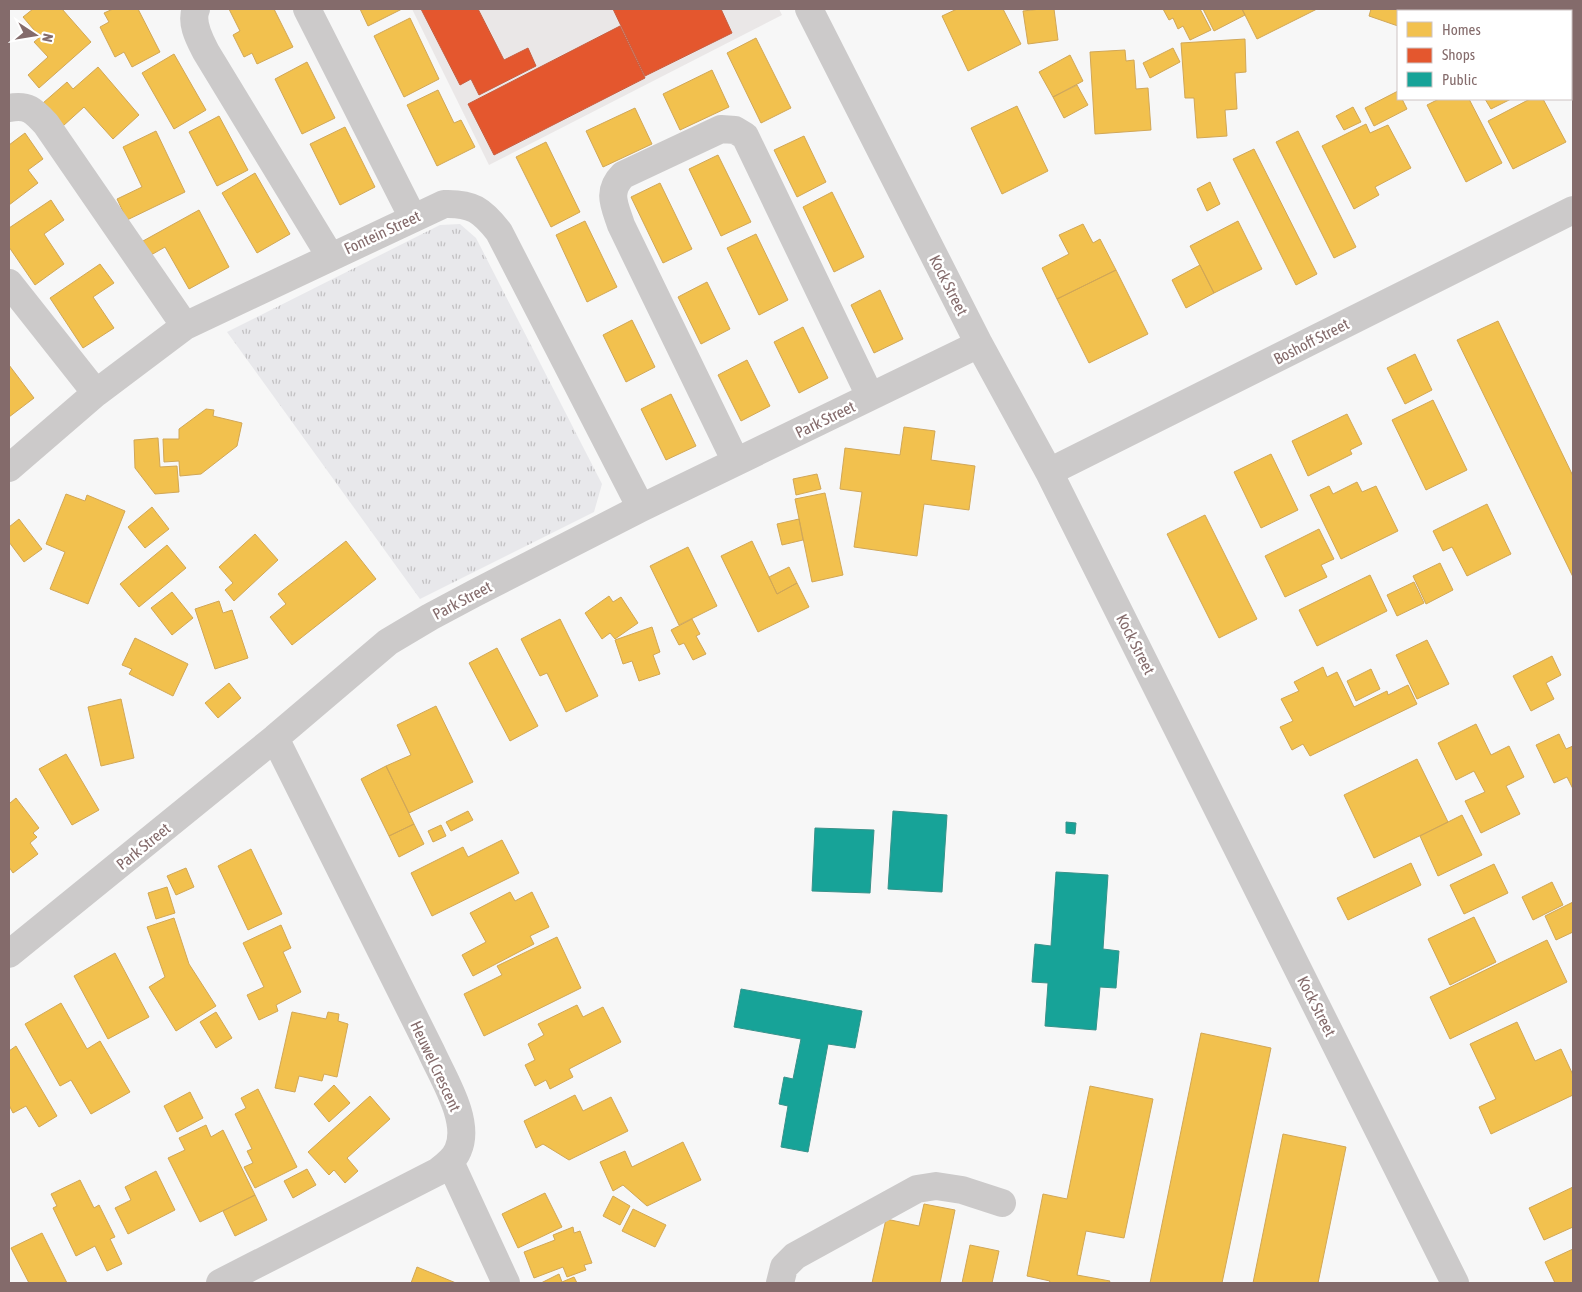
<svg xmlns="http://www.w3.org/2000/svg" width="1582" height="1292" viewBox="0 0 1582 1292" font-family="'Asap Condensed',sans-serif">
  <defs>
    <pattern id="grass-tufts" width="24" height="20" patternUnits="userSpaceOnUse" patternTransform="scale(1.25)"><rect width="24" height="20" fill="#e8e8eb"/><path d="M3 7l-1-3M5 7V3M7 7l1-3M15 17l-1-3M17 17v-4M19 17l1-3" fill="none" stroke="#c2c0c2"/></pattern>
  </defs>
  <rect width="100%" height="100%" fill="#f7f7f7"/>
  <path fill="#eae7e7" d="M412,9h367l3,6 -293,150z"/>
  <path fill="url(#grass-tufts)" d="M460,224l16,14 126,246 -8,28 -174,87 -193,-267 213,-107z"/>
  <path fill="#f2c14e" stroke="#d1a757" d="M33,9h29l29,33 -52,46 -11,-13 20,-18 -14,-15 6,-5 -17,-20z
    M113,9h25l22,43 -28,15 -8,-15 -9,5 -15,-30 9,-5 -5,-9z
    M229,9h45l19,38 -36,17 -5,-11 -8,4 -11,-22 7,-4z
    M360,9h42l-34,17z
    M957,9h46l18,35 -53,27 -26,-55z
    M1041,9h13l4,31 -30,4 -5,-33z
    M1163,9h37l11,21 -21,10 -7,-14 -5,3 -5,-11 -4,2z
    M1203,9h39l3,6 -31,16z
    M1242,9h75l-60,30z
    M1371,9h40l8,2h-21v15l-29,-10z
    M1537,9h36v26l-2,1v-25h-38z
    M410,18l29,61 -35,18 -30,-61z
    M756,38l35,70 -30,15 -34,-70z
    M1245,39l1,33 -11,1 2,36 -12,1 2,26 -30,2 -3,-40h-9l-4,-55z
    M1173,48l7,14 -30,16 -7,-15z
    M1125,50l1,11 8,-1 2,29 12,-1 3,42 -56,4 -5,-82z
    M174,54l32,56 -32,19 -32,-56z
    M1070,55l13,26 -30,16 -14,-25z
    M307,62l28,56 -33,16 -27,-55z
    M98,67l41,48 -26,24 -29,-32 -21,19 -20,-23 24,-21 6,7z
    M712,70l17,37 -49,23 -17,-36z
    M1077,85l11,20 -24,13 -11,-21z
    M438,90l16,33 7,-3 14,27 -38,19 -30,-61z
    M1398,91v8h4l5,10 -33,17 -9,-18z
    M1439,99h30l33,64 -36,19 -39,-77z
    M1485,99h26l-20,10z
    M1530,99h13l23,43 -53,27 -25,-48z
    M1017,106l31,65 -46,23 -31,-66z
    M1353,107l8,15 -17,8 -8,-14z
    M635,108l17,36 -49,23 -17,-36z
    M219,116l29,54 -31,16 -28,-54z
    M1366,124l4,9 18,-8 23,43 -36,19 4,8 -25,14 -32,-63z
    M345,127l30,60 -35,18 -30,-61z
    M156,131l29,61 -58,28 -10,-21 25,-12 -19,-40z
    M1298,131l58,116 -22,11 -58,-116z
    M25,133l18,26 -15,11 10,13 -29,22v-60z
    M804,136l22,46 -29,15 -23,-47z
    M546,142l34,70 -29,15 -35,-70z
    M1254,149l63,125 -21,11 -63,-126z
    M718,155l33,67 -30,14 -32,-67z
    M255,173l35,61 -33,19 -35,-60z
    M1210,182l10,22 -13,7 -10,-22z
    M660,183l32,66 -29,14 -32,-66z
    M832,192l32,65 -30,15 -31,-65z
    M51,200l13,20 -20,14 20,30 -29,21 -26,-38v-19z
    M199,210l30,57 -40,22 -24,-42 -14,8 -8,-14z
    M585,221l32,66 -30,15 -31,-67z
    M1238,221l24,48 -48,24 -24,-47z
    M1083,224l10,19 7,-4 16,31 -59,29 -15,-31 27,-14 -10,-19z
    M756,234l32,66 -29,15 -32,-67z
    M100,264l14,19 -21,14 21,31 -31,20 -33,-50z
    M1200,265l14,28 -28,15 -14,-28z
    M1116,270l32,64 -59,29 -32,-64z
    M707,282l23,47 -29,15 -23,-47z
    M880,290l23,49 -29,14 -23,-48z
    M632,320l23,47 -29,15 -23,-47z
    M1498,321l75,155v101l-116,-237z
    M803,327l25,51 -29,15 -25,-51z
    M1415,354l17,36 -27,14 -18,-36z
    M747,360l23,46 -29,15 -23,-46z
    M9,365l25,33 -25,19z
    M671,394l25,52 -30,14 -25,-51z
    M1433,400l34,70 -41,20 -34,-70z
    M206,409l8,1 -1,6 29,7 -5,23 -36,28 -21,2 -1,-15 -15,1 -1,-23h16v-10z
    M1347,414l15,30 -12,6 2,4 -44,22 -16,-35z
    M904,427l31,4 -4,29 44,6 -6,44 -45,-6 -7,52 -63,-9 8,-55 -22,-3 5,-41 55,7z
    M158,438l2,29 17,-1 2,26 -24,2 -20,-26 -1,-28z
    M1271,454l27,56 -37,18 -27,-56z
    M817,474l4,15 -25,6 -3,-16z
    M1357,482l5,10 14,-6 22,45 -57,28 -31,-64 19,-9 4,8z
    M825,493l18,82 -31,7 -17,-83z
    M66,494l19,7 2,-6 38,16 -37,93 -38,-15 15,-37 -19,-8z
    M1487,504l24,50 -44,22 -15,-29 -9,4 -10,-20z
    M152,507l17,22 -24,19 -17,-21z
    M1205,515l52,104 -38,19 -52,-104z
    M19,519l23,30 -18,13 -15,-20v-15z
    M799,519l4,21 -21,5 -5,-21z
    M1319,529l15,30 -13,6 6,12 -42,20 -20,-41z
    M255,534l23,26 -44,41 -9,-11 8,-7 -14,-16z
    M346,541l30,38 -84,66 -22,-28 16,-13 -8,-10z
    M752,541l25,53 20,-11 12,24 -51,25 -37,-76z
    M167,545l19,23 -47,39 -19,-23z
    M688,547l29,59 -38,19 -29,-59z
    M1440,563l13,27 -27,14 -13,-28z
    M789,567l8,16 -20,11 -8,-17z
    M1370,575l17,36 -70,35 -18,-36z
    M1414,582l10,21 -27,13 -10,-21z
    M172,592l21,26 -21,17 -21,-27z
    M609,596l4,6 8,-5 17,26 -23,16 -5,-6 -8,6 -17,-26z
    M219,601l4,12 9,-3 16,48 -33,11 -20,-60z
    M560,619l38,77 -32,16 -19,-39 -7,3 -19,-37z
    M692,619l8,15 -4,2 10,18 -13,6 -9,-17 -5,2 -8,-15z
    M652,627l8,25 -7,3 7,19 -21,7 -7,-20 -9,3 -8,-24z
    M135,638l53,26 -15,32 -44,-22 3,-5 -10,-4z
    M1427,640l22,44 -32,15 -21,-44z
    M497,648l41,78 -28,15 -41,-78z
    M1552,656l9,19 -15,8 8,16 -23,12 -18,-35z
    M1323,667l4,10 10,-5 17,35 33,-16 1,4 20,-10 9,19 -107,52 -7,-12 -11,6 -12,-23 13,-6 -12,-22 18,-8 -5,-9z
    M1371,669l9,20 -24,12 -9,-20z
    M229,683l12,15 -23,20 -13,-15z
    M121,699l13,59 -33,8 -13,-59z
    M436,706l37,76 -64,31 -23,-47 25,-11 -14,-30z
    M1476,724l15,31 18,-9 15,31 -18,9 14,28 -39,19 -16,-32 20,-9 -11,-21 -18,9 -18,-37z
    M1559,734l7,15 7,-3v43l-6,-12 -13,6 -18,-38z
    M66,754l33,56 -27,15 -33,-56z
    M1417,759l31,63 -74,36 -30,-63z
    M386,766l28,58 -25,12 -28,-57z
    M16,798l23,30 -6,5 4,4 -7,6 8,11 -25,19 -4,-6v-66l1,2z
    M468,811l5,9 -22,11 -5,-9z
    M1462,815l20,40 -44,21 -18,-40z
    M414,824l10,20 -25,13 -10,-21z
    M441,825l5,11 -13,6 -5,-11z
    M502,840l17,33 -87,43 -21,-43 52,-26 5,10z
    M251,849l31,65 -34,16 -30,-64z
    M1411,863l10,22 -73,35 -11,-22z
    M1494,864l14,29 -44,21 -14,-29z
    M186,868l8,19 -18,8 -9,-19z
    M1552,882l11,23 -30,15 -11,-23z
    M167,887l8,26 -19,6 -8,-26z
    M510,892l5,9 17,-9 17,35 -19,9 4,8 -61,32 -11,-21 24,-13 -16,-29z
    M1573,902v30l-17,8 -11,-24z
    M1474,917l22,45 -46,23 -22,-46z
    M174,918l15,46 27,42 -40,25 -27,-44 16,-10 -18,-50z
    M281,925l10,23 -8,4 18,40 -25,13 2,6 -19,9 -12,-25 17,-8 -21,-44z
    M557,937l24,51 -97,48 -20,-42 38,-19 -5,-9z
    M1547,940l20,42 -117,57 -20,-42z
    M115,953l34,64 -41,22 -34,-63z
    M61,1003l26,46 13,-8 30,51 -39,22 -20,-34 -11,6 -35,-62z
    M577,1005l6,12 20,-10 18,35 -52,27 4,8 -23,12 -4,-9 -11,6 -10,-21 10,-5 -7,-16 16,-9 -6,-11z
    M216,1012l16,26 -16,10 -16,-26z
    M292,1012l34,7 2,-7 11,2 -1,7 10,3 -11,53 -13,-3 -2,7 -23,-5 -4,16 -20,-4z
    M1517,1022l18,39 26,-12 12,26v20l-82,39 -12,-27 17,-8 -26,-55z
    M1201,1033l70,15 -49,235h-72z
    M16,1046l41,70 -18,11 -13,-21 -13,7 -4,-8v-54z
    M334,1085l16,18 -21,19 -15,-18z
    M1090,1086l63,13 -29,139 -38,-7 -9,44 33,6 -1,2h-60l1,-2 -23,-5 16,-82 24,5z
    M258,1089l39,78 -42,21 -11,-21 9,-4 -6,-12 5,-2 -17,-35 11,-6 -5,-10z
    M190,1092l13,26 -26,14 -13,-26z
    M575,1095l8,16 28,-14 17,34 -59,29 -26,-16 -7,4 -12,-27z
    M370,1096l20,23 -43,39 11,13 -13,12 -11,-13 -5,5 -21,-23z
    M206,1125l5,12 12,-7 32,65 -55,27 -32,-64 17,-8 -6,-12z
    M1283,1134l63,13 -28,136h-65z
    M683,1142l18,38 -54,26 -24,-21 -10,6 -13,-29 25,-11 7,16z
    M307,1169l9,16 -23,13 -9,-17z
    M156,1171l19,39 -47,24 -13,-26 16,-8 -6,-13z
    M80,1180l14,28 5,-3 16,32 -5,2 12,25 -15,7 -12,-25 -19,10 -23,-48 4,-2 -6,-12z
    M1573,1187v40l-29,13 -15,-32z
    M545,1193l17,34 -44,21 -16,-34z
    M255,1195l12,25 -32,16 -12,-25z
    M613,1196l17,10 -10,19 -17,-9z
    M924,1204l31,6 -15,73h-68l14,-64 33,7z
    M633,1209l33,16 -11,22 -33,-16z
    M573,1227l1,6 6,-2 12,32 -8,2 2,5 -19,7 -4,-10 -29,11 -10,-26 31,-12 -2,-5z
    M42,1233l25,50h-38l-18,-35z
    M970,1245l29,6 -7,32h-30z
    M1573,1249v34h-18l-10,-21z
    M417,1267l39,16h-45z
    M559,1274l3,8 12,-5 3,6h-36z"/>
  <path fill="#e4572e" stroke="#c75d40" d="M421,9h57l26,51 24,-12 8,18 -57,29 -8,-16 -11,6z
    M613,9h108l11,24 -87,43z
    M620,26l25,52 -151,77 -26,-51z"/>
  <path fill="#17a398" stroke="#38928a" d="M893,811l54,4 -5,77 -54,-3z
    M1066,822l10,1 -1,11 -9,-1z
    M815,828l59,2 -4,63 -58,-2z
    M1056,872l52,3 -5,74 16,2 -3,37 -16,-1 -4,43 -51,-4 3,-43 -16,-1 3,-38 16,2z
    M741,989l121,22 -7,37 -27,-4 -20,108 -27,-5 7,-41 -9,-2 5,-27 9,2 8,-40 -67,-12z"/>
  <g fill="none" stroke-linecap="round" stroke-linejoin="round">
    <path stroke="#cccaca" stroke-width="28" d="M196,9c-6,14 4,31 10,43l124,204
      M307,9l106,209
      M809,9l170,335 70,128 406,811
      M9,108c19,-4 25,3 37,16l139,202
      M9,283l87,110
      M736,462l-115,-237c-6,-19 -15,-33 2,-50l98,-46 14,1 10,6 125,260
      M9,468l87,-75 89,-67 259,-122c28,-1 38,6 55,28l142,276
      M1049,472l524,-262
      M9,954l266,-216 113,-96 42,-25 45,-24 166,-85 338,-164
      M450,1162l56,121
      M220,1283l217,-111c8,-6 17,-12 21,-22 13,-29 -15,-72 -27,-99l-156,-313
      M780,1283l4,-16 11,-11 122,-67 19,-3 26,4 40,13"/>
  </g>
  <g text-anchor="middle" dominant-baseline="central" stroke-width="5" stroke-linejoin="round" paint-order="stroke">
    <g font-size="16" fill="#846b6b" stroke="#fff">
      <text transform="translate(382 232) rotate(-25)">Fontein Street</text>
      <text transform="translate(949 285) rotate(63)">Kock Street</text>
      <text transform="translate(1311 341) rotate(-27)">Boshoff Street</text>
      <text transform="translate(825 419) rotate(-26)">Park Street</text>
      <text transform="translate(462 600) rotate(-28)">Park Street</text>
      <text transform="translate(1136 644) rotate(63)">Kock Street</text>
      <text transform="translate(143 846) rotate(-39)">Park Street</text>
      <text transform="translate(1317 1006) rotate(63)">Kock Street</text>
      <text transform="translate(436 1066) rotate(65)">Heuwel Crescent</text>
    </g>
  </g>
  <rect width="1582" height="1292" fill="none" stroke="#846b6b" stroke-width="20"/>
  <rect x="1397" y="10" width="175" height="90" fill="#ffffff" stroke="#cec4c4"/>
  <rect x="1407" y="22" width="25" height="15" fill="#f2c14e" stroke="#cec4c4"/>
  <text x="1442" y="35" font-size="15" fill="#846b6b">Homes</text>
  <rect x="1407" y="48" width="25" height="15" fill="#e4572e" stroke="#cec4c4"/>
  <text x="1442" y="60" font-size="15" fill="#846b6b">Shops</text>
  <rect x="1407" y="72" width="25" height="15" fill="#17a398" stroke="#cec4c4"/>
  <text x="1442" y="85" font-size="15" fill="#846b6b">Public</text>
  <g transform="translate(35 35) rotate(102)" stroke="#ffffff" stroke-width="4" paint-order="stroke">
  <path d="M0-4L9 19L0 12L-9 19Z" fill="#846b6b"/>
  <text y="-8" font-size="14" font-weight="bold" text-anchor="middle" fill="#846b6b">N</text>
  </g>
</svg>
